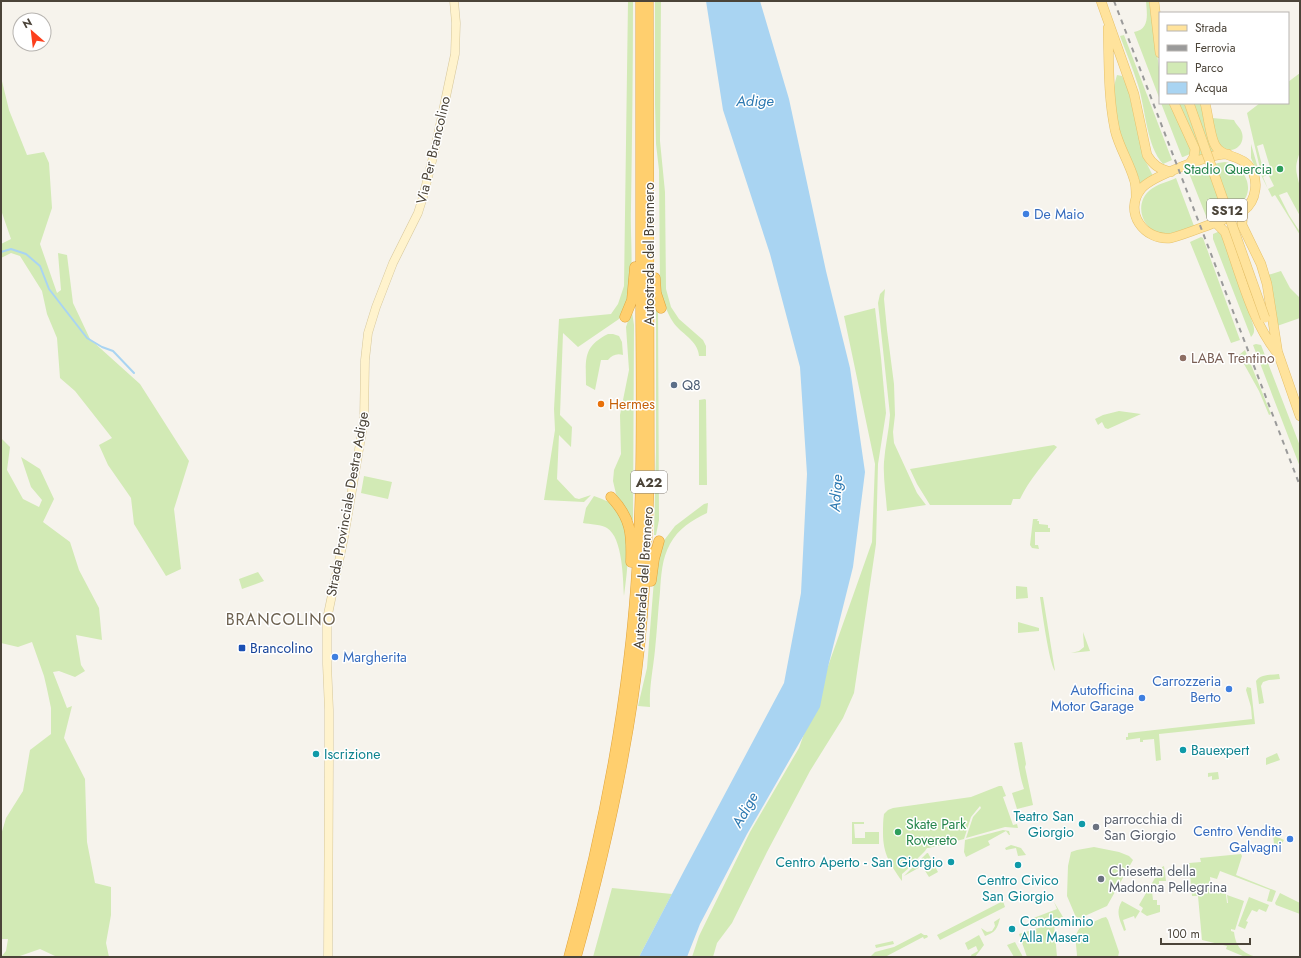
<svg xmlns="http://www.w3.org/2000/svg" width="1301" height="958" viewBox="0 0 1301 958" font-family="Jost,sans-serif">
  <rect width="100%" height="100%" fill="#f6f3ec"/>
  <path fill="#d2eab5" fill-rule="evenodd" d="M628,1h5c0,69 -1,138 -2,207 -1,28 3,58 -2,85 -1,8 -4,19 -10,26l-41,28 -15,-14 -3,82 12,12 -1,20 -12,-12 -2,44 18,19 4,1 12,-4 -7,7 -40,-2 11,-70 -1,-21 5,-90 52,-5 7,-10 6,-18z
    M655,1h6l-1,140 5,51 1,97 5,18 8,12 24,21 3,6v10h-7c-1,-16 -18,-22 -26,-34 -7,-11 -10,-22 -13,-33l-1,-119 -3,-26 -1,-40z
    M1146,1h3l11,73v26l-26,-68c16,-2 13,-18 12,-31z
    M1124,35l48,125 -9,4c-17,-19 -17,-54 -25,-79 -5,-16 -12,-33 -18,-49z
    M1300,73v79c-6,16 -4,19 0,35 1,8 0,20 0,29l-13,-24 -8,3 10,20 11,17v3l-25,-40 -3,2 -10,-20 -15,-64 13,-10h28v-21zM1263,144l7,23 -7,2 -6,-23zM1268,174l6,12 -6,3 -5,-12z
    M1117,75l5,1 6,12 15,68 10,20 -15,10c-13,-34 -33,-74 -21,-111z
    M1,77l8,33 18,45 17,-3 5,11 3,45 -12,36 17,49 4,-3 -3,-37 9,2 6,48 17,36 50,45 49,77 -15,48 7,60 -15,7 -32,-52 -3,-26 -23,-33 -9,-20 13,-7 -37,-47 -15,-13 -3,-40 -10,-24 -5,-23 -22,-35 -9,-3 -10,5v-14l10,-5 -10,-29z
    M1161,103h9l21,47 -1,4 -7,3h-1z
    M1176,103h8l19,53 -5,2z
    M1193,103h10l12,48 -4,2z
    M1212,118l22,2c2,5 7,8 8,13 3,10 -6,20 -17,16 -2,-1 -5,-3 -7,-5z
    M1251,144l9,31 -1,1 -8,-18z
    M1225,162c21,4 32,29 14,44 -8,8 -21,11 -31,15l-19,-48 29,-10z
    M1176,178l18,48c-10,4 -23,11 -33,8 -20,-5 -27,-31 -11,-44 7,-6 18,-8 26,-12z
    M1220,231l32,90c2,7 4,11 -1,16l-38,-98v-5z
    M1201,237l2,1 37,102 -9,3 -41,-101z
    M1281,271l9,17 10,10v20l-23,8 -9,-51z
    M885,289l-1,10 3,31 7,54 1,31 -2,17 1,11 23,50 9,12 -39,6c-1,-16 -4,-33 -3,-49 1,-16 5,-31 6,-47l-12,-112 2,-9z
    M658,308l1,212 -3,15h-2l2,-84v-142z
    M875,308l6,50 5,55 -8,51 -2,80 -22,149 -11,25 -33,53 -43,81 -35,71 -15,20 -4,14h-21l7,-21 51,-104 49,-84 73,-206 3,-78 -31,-148z
    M631,312h1l2,13 -1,195h-2l-15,-26 -3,-13 1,-11 7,-16 -1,-39 9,-45 -3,-43z
    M608,334h5l6,2 3,6 1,13c-6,-2 -11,0 -15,5h-7l-6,30 -9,-5c0,-25 -4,-38 22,-51z
    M1256,344l5,1 39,101v21l-47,-122z
    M1245,350l26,64 -2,1 -10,-24 -20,-36z
    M705,399l1,1 1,85h-8v-85z
    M1119,411l22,3 -33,15 -3,-1 -3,-6 -4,3 -3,-6 8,-4z
    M1,438l9,9 -3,23 16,29 16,8 3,-7 -11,-13 -10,-30 19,12 14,30 -11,23 27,20 9,28 20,38 3,32 -26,-5 5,30 4,6 -10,6 -16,-6 -6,1 14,36 5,-2 -8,32 21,41 2,63 8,41 16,4v28l-5,28 3,14h-54v-1l-15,-7 -23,8h-16l5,-6 2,-12h-7v-104l5,-17 17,-27 7,-41 21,-16v-26l-4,-19 -3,-13 -12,-34 -14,5 -17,-4z
    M1054,445l3,2c-13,16 -28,33 -37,52h-7l-2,6h-81l-13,-21 -7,-15z
    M364,476l28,6 -4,17 -27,-6z
    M594,496c7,3 15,5 20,9 21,20 13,65 10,91 -1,-16 -1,-58 -17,-68 -4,-3 -18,-4 -24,-5l3,-15z
    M708,503l-1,10c-15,7 -29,16 -37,31 -8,14 -9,32 -10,48 -2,19 -3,38 -5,58 -2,20 -6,37 -5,57l-12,-1 9,-38 7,-88 8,-37 13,-17 29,-22z
    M1033,519h5l-1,2h2v3l9,1v3h2v4h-15v13h3l1,4 -7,-1 -2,-3z
    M258,572l6,9 -22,8 -3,-10z
    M1016,586l11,1 1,11 -12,1z
    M1040,597h3l12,74c-6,-8 -13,-61 -15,-74z
    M1018,622l21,6v3l-21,2z
    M1083,632l7,19 -19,2 8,-2 5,-4z
    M1279,674l1,5 -11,1 -6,2 -2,4 3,17 -5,1 -3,-23c5,-7 15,-6 23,-7z
    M1247,687l4,1 4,36 -96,10 2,26 -5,1 -2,-22 -11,1v2h-3v-4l-14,2v-3h2v-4l124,-14 -1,-12 -5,-17z
    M1022,742l4,22 -1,3 8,38 -16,4 -5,-16 12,-4c-5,-15 -6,-29 -10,-46z
    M1277,753l3,7 -14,5v-7z
    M1218,772l1,7 -7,1v-4l-4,1v-4z
    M999,786h3l4,10 -3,1 10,28 4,-1 1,4 -13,-1 -39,11 7,-21 8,-9 -1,-2 -9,11 -7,22 -35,9h-2l-2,3 -14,14 -3,-3 -1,-3h-2l5,8 -8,7v7c-12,-17 -19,-27 -19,-48 0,-7 0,-13 1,-19l4,-4 5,-2 78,-11z
    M852,822h12v2h-10l1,14h10v-6h14v12h-27z
    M1003,830l6,1 1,4h-1l-3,-4 -18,10 2,4 -24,12 -2,-5 1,-12z
    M1273,834h5v3l6,3 -4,7 -6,-3z
    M1011,845l10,3 5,7 -8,1 -2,-8 -10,2 -1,-2z
    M1094,847l25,5 10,4 4,4 -26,46 -29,13 -3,-4 -8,-19 1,-30 3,-14 6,-2z
    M927,853h1l10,19 -9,5 -7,-11 -18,10z
    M1241,854l1,2 -6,19 40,16 -4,11 -5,-1 3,-11 -50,-19 -3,8 -7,-2 1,13 15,4 1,9h1l-1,-8 17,6 -9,29 -4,-1v2l3,1c2,16 8,20 22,25h-11l-19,-8 1,-3 -25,-6 -4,-44h-6l-3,-33 12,-1 -1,-4z
    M1164,866l2,15h-7v5h-5l1,5h-3l1,9h4v5h3v7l-13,4 -6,-4 2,-4 -4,-3 16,-27 7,-1v-10z
    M612,888l60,6 -33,63h-46z
    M1280,893l20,10v11l-24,-9 -1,-2z
    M1249,897l20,8 -3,7 -7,-3 -2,3 -5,-2 -6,11 2,1 -3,7 -7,-3z
    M1003,901l2,6 -65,33 -3,-5z
    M1122,901l18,10 -5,8 -1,-3 -11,4 3,10 -2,1c-4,-11 -9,-19 -2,-30z
    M1054,902l9,15 -30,9 -2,-7 26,-10z
    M1000,918c-3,11 -4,14 -15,18l-4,-8 6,4 5,-1 3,-5 -1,-4z
    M1102,918l4,-1 2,3 11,32 -1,5h-41c0,-9 -4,-22 3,-29z
    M1054,923l3,34h-30l-8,-23z
    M921,933l3,2h3l1,2 -4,2 -1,-2 -38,20h-15l5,-5 19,-5z
    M979,935l5,10 -9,12h-3l-1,-2 7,-4 -2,-5 -8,4 -3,-7z
    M893,941l1,3 -18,4 -1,-3z
    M1015,942l8,15h-9l-7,-12z"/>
  <path fill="#a9d4f2" d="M706,1h54l29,98 37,172 24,97 15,104 -12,95 -25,100 -8,40 -73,127 -47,90 -13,33h-48l47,-90 98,-184 17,-90 6,-119 -7,-107 -30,-113 -47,-144z"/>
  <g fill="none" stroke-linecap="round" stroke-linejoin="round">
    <path stroke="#a9d4f2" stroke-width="2" d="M1,252l10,-3 15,5 14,12 9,23 38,49 15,9 11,4 21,22"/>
    <g stroke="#d6c79b" stroke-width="9">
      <path id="secondary" d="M328,957l1,-199v-48l-2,-46v-45l17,-82 20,-117 1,-60 3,-27 8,-26 17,-44 25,-50 5,-16 12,-48 20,-95 1,-31 -2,-22"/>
    </g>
    <g stroke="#e6c16a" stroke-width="10">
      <path id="primary" d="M1101,1l33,93 13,61c6,10 12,14 24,17
        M1154,1l6,52
        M1108,28c1,34 0,68 7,102 4,17 14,32 19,49 2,5 2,12 2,18
        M1174,103l21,46 -1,8 -5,8
        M1205,103c3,11 5,33 10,42 6,12 24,10 33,20 12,13 9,36 -5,46 -8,6 -19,8 -29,12 -14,5 -28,11 -43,15 -27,3 -48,-26 -30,-49 9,-12 71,-36 87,-35
        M1243,211l-1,14 19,39 6,20 11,70
        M1215,222l10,10c15,40 26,89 53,122
        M1277,350l23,66"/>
    </g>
    <g stroke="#e0a43c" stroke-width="11">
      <path id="highway" d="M655,278l1,15 5,15
        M625,317l7,-17 3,-33
        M611,497c20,21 21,37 20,65
        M651,581l3,-22 5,-18
        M569,957c27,-98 48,-197 60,-298 14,-114 13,-229 12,-344 0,-104 0,-209 0,-314
        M576,957c24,-86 44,-172 57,-260 11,-74 14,-148 16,-223l-1,-473"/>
    </g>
    <use href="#secondary" stroke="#fff3cd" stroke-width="8"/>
    <use href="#primary" stroke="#ffe39c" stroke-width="9"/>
    <use href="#highway" stroke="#ffcf6e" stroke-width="10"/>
    <path stroke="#9a9a9a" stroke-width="2" stroke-dasharray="5 5" stroke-linecap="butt" d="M1114,1l186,485"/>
    <g stroke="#e6c16a" stroke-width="10" stroke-linecap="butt">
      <path id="primary-bridge" d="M1189,103l76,215"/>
    </g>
    <use href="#primary-bridge" stroke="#ffe39c" stroke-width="9"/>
  </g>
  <g fill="#2e9e5b" stroke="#fff" stroke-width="1.5">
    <circle cx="1280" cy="169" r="4"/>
    <circle cx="898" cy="832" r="4"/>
  </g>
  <g fill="#3f7fe0" stroke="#fff" stroke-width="1.5">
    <circle cx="1026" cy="214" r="4"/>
    <circle cx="335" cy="657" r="4"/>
    <circle cx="1229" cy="689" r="4"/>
    <circle cx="1142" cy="698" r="4"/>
    <circle cx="1290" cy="839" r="4"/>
  </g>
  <circle fill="#8d6e63" stroke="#fff" stroke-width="1.5" cx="1183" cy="358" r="4"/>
  <circle fill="#5c6f8a" stroke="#fff" stroke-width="1.5" cx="674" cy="385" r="4"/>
  <circle fill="#e8710a" stroke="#fff" stroke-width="1.5" cx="601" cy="404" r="4"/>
  <rect fill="#1a4fb4" stroke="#fff" stroke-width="1.5" x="238" y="644" width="8" height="8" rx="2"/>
  <g fill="#0f9aa8" stroke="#fff" stroke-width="1.5">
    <circle cx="1183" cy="750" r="4"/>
    <circle cx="316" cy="754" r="4"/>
    <circle cx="1082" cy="824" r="4"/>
    <circle cx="951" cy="862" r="4"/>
    <circle cx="1018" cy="865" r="4"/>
    <circle cx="1012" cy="929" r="4"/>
  </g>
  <g fill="#6b7280" stroke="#fff" stroke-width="1.5">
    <circle cx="1096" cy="827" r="4"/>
    <circle cx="1101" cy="879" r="4"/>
  </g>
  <g text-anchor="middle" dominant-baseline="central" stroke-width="3" stroke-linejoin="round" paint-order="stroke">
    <g fill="#fff" stroke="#817c74" stroke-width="1">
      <rect x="1207" y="199" width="40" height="22" rx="3"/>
      <rect x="631" y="471" width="36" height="22" rx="3"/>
    </g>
    <g font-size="13" font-weight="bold" fill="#4b4439">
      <text x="1227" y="210">SS12</text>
      <text x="649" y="482">A22</text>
    </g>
    <g font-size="14" fill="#4b4439" stroke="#fff">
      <text transform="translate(433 150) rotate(-77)">Via Per Brancolino</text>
      <text transform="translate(649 254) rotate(-90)">Autostrada del Brennero</text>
      <text transform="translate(347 504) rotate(-80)">Strada Provinciale Destra Adige</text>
      <text transform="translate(643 578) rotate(-86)">Autostrada del Brennero</text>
    </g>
    <g font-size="14" fill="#27864d" stroke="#fff" text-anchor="end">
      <text x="1272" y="169">Stadio Quercia</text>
      <text x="906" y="824" text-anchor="start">Skate Park<tspan x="906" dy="16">Rovereto</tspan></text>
    </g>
    <g font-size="14" fill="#366cbe" stroke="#fff" text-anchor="end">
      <text x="1034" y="214" text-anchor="start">De Maio</text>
      <text x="343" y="657" text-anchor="start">Margherita</text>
      <text x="1221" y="681">Carrozzeria<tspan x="1221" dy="16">Berto</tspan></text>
      <text x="1134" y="690">Autofficina<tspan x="1134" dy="16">Motor Garage</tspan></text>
      <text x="1282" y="831">Centro Vendite<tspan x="1282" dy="16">Galvagni</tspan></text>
    </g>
    <g font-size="14" fill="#785e54" stroke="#fff" text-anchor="start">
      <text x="1191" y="358">LABA Trentino</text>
    </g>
    <g font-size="14" fill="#4e5e75" stroke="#fff" text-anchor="start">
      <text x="682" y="385">Q8</text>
    </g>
    <g font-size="14" fill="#c56008" stroke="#fff" text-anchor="start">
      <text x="609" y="404">Hermes</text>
    </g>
    <g font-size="14" fill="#164399" stroke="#fff" text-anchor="start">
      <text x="250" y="648">Brancolino</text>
    </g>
    <g font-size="14" fill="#0d838f" stroke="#fff" text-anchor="start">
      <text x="1191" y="750">Bauexpert</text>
      <text x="324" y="754">Iscrizione</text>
      <text x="1074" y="816" text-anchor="end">Teatro San<tspan x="1074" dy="16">Giorgio</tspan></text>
      <text x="943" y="862" text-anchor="end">Centro Aperto - San Giorgio</text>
      <text x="1018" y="880" text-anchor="middle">Centro Civico<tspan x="1018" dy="16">San Giorgio</tspan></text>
      <text x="1020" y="921">Condominio<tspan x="1020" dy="16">Alla Masera</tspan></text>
    </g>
    <g font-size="14" fill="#5b616d" stroke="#fff" text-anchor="start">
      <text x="1104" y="819">parrocchia di<tspan x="1104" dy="16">San Giorgio</tspan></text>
      <text x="1109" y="871">Chiesetta della<tspan x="1109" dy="16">Madonna Pellegrina</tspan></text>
    </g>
    <g font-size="15" font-style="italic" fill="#2e7ab2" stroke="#fff">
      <text x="755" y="101">Adige</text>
      <text transform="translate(836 493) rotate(-86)">Adige</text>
      <text transform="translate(745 810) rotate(-61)">Adige</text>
    </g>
    <g font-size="16" letter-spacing="1" fill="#6e6250" stroke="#fff">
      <text x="281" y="619">BRANCOLINO</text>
    </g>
  </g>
  <rect width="1301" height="958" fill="none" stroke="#4b4439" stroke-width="4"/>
  <rect x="1159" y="12" width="130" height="92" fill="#ffffff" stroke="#b7b4b0"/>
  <rect x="1167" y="25" width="20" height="6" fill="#ffe39c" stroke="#b7b4b0"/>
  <text x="1195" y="32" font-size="12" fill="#4b4439">Strada</text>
  <rect x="1167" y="45" width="20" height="6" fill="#9a9a9a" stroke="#b7b4b0"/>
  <text x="1195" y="52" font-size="12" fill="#4b4439">Ferrovia</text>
  <rect x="1167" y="62" width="20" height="12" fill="#d2eab5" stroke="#b7b4b0"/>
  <text x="1195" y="72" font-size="12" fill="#4b4439">Parco</text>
  <rect x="1167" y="82" width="20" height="12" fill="#a9d4f2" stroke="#b7b4b0"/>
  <text x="1195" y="92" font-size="12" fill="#4b4439">Acqua</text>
  <g transform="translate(32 32) rotate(332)"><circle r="19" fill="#ffffff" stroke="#b7b4b0"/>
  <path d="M0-3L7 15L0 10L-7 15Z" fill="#fc3f1d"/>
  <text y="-6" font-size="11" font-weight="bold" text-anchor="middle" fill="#4b4439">N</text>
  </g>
  <path d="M1161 938v6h89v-6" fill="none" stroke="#4b4439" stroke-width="2"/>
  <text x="1167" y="938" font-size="12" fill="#4b4439" stroke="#ffffff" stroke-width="3" paint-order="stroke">100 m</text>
</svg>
